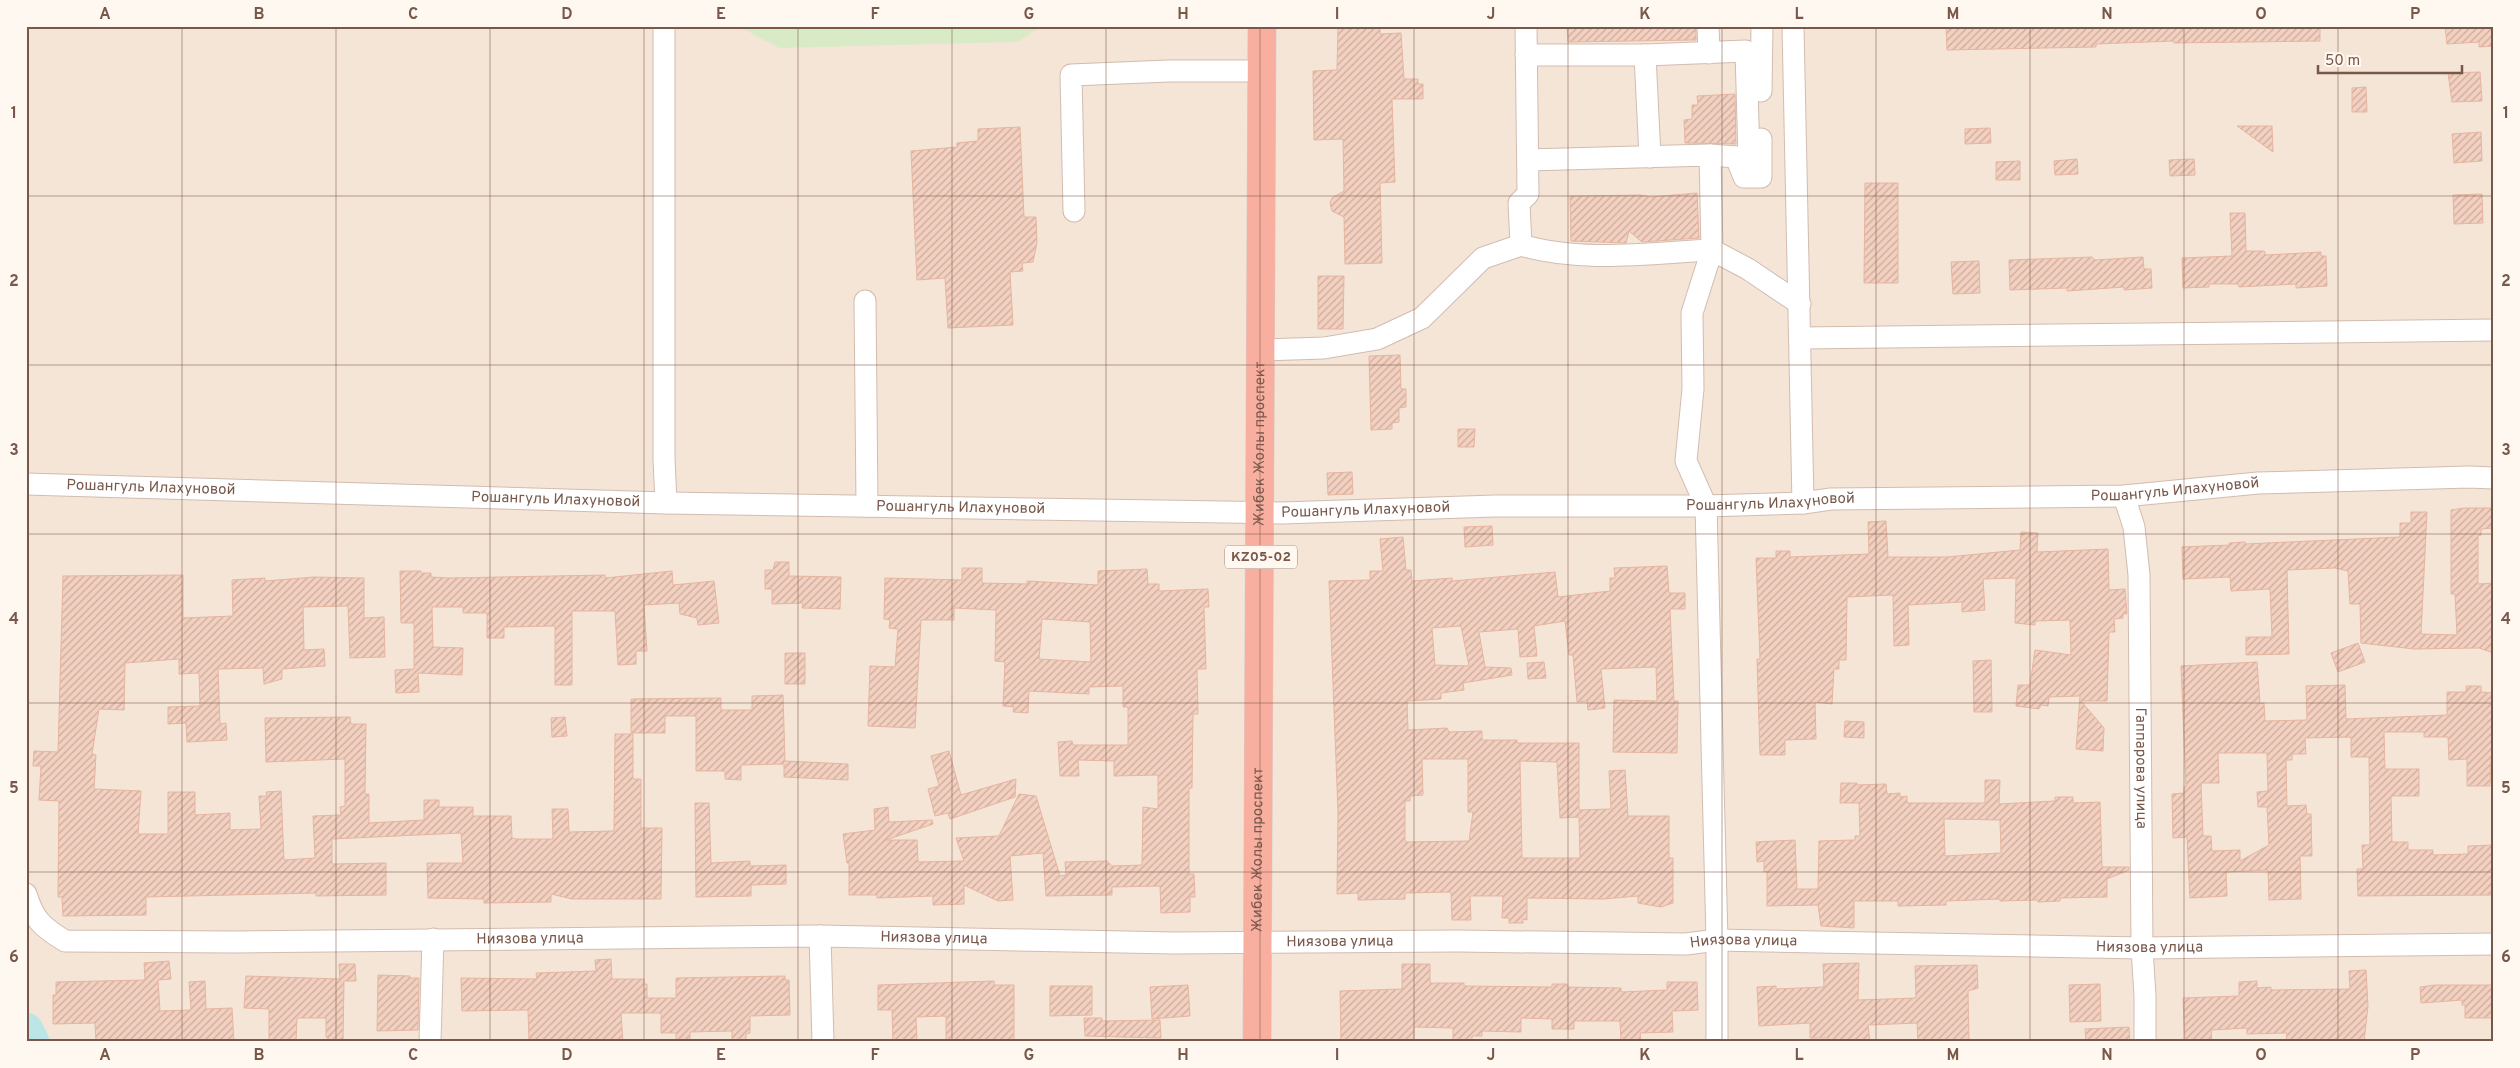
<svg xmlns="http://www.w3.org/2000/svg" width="2520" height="1068" viewBox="0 0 2520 1068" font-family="Overpass,sans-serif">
  <defs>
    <pattern id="building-hatch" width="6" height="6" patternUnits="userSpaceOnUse" patternTransform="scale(1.25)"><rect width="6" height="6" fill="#f3d0c0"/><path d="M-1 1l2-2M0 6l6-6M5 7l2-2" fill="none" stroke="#caac9e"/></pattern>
  </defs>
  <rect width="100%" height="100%" fill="#fdf3e9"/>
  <path fill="#f5e5d7" d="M26,26h2468v1016h-2468z"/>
  <path fill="#d9ebc6" d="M738,26h304l-24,16 -239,6z"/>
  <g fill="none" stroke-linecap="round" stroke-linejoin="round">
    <path stroke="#bce5e8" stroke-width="35" d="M26,1030l6,12"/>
  </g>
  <path fill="url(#building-hatch)" stroke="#e6b5a0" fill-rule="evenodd" d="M1338,26h42v8l21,-1 3,46h14v5h5v15h-31l3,83 -15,1 2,80 -37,1 -1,-47 -12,-6 -2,-8 2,-5 12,-7 -1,-52 -29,1 -1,-69 24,-1z
    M1567,26h129v14l-128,2z
    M1946,26h374v15l-146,2v-2l-78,3v3l-149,3z
    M2445,26h49v20l-15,1v-5l-32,2z
    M2480,72l2,29 -30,1 -4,-29z
    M2366,87l1,25h-15v-24z
    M1735,94l1,50 -51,-1 -1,-23 8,-1v-14h6l-1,-9z
    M2237,126h35l1,26z
    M1020,127l4,90h12l1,26 -4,19 -11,1 1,8 -13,1 3,53 -65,3 -3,-50 -28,2 -6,-129 46,-4v-4l21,-2v-12z
    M1990,128l1,15 -26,1v-15z
    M2481,132l1,29 -28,2 -2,-29z
    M2077,159l1,15 -23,1 -1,-14z
    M2194,159l1,16 -25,1 -1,-16z
    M2020,161v19h-24v-18z
    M1865,183h33v100h-34z
    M1697,193l2,45 -57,4 -13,-11 -3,12 -55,-2 -1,-45 71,-1 10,2z
    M2482,194l1,29 -29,1 -1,-29z
    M2230,213h15l1,38h18l2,4 55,-3v4h5l1,30 -31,2v-4l-57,3 -1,-3h-29v3l-26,1 -1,-30 50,-2z
    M2092,257l3,3 48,-3 1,12h7l1,19 -28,2v-3l-57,4v-3l-57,2 -1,-30z
    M1979,261l1,32 -27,1 -2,-32z
    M1318,276h26l-1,53h-25z
    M1400,355l1,34h5v18l-7,1v14l-7,1v6l-21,1 -2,-74z
    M1458,429h17l-1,18h-16z
    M1352,472l1,22 -25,1 -1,-22z
    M2464,508h30v20l-13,1v6l-3,1v48l16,-1v70l-15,-5 -65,1 -53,-6 -1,-39h-10l-2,-33 -13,-3 -48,2 2,84 -43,1v-18h26l-2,-48 -39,2 -1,-14 -47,2 -1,-32 48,-2 -1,-2 16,-1v2l155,-7v-14h11v-11h16l-6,122 36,1 -2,-41h-4v-84z
    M1886,521l2,36h59l73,-7 1,-18 17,1 -1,19 71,-3 1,41 16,-1 2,25h-4v4l-9,1 1,13h-6l-2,69h-26l23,27 -1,23 -27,-2 4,-53 -31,1 -1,9 -7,-1 -2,4 -23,-3 2,-21h12l5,-35 36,5 -1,-35 -35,1v4l-20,-2 1,-45 -33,1 2,31 -23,2v-10l-54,3 1,40 -15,1 -1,-51 -46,2 -1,63h-7v9h-5l-2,35 -17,-2 1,37 -31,1v15h-25l-3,-96h3l-4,-101h20v-7h14v6l79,-3 -1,-32z
    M1492,526l1,19 -28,2 -1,-20z
    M1403,537l3,33h5l1,11 40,-3v3l103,-9 3,25 52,-6v-13h5l-1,-10 53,-2 2,27h16v16h-15l4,92h4l-1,52 -64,-1 1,-52 43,1 -1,-34 -55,2 4,39 -17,2 -1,-9 -10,1 -4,-47h-4l-4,-34 -31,5 3,30 -17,1 -2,-28 -39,3 6,35 26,1 1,7 -49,8 1,7 -23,3v6l-34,2 1,29 39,-2 2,4 33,-1v9h35v3h62v67l32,-1 -2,-38 16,-1 3,46h41v42h4v45l-12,4 -23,-4v-7l-34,3 -77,-1v22l-4,-1v4h-14v-5h-7l1,-22h-33l1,24h-19l-1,-28 -46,1v6l-47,1v-7l-21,1 1,-82 -9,-231 41,-1v-9h13l-3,-32zM1461,626l8,40 -34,-1 -3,-37zM1422,759h46v53h5l-4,29 -64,1v-41h5v-5l13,-1zM1520,761l37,1 3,56 19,-1 1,41h-58z
    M775,562h14v14l52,1 -1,32 -38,-1 1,-5 -31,1v-15h-7v-19h8z
    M962,568h20v15l45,1v-3l71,4v-14l49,-2 1,15h11v7l49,-2 1,18h-5l2,62h-9l1,45h-5l-1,74h-3v86h5l1,23h-5v15l-29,1 -1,-27 -48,1v8l-66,1 -3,-43 -33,3 3,44 -15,1 -34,-16v19l-31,1v-9l-56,2v-3h-28v-32h-2l-4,-29 32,-4 -1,-21 14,-2 1,15 43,-2 1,4 -47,16h31l1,22 46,-1 -8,-23 43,-2 20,-42 17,2 24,80 6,-1 -1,-13 42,-1 5,5 30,-1 1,-58 15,2v-34l-44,1v-15l-36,-1 1,16h-19l-2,-34 14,-1 1,4h55v-38h-5v-21l-34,1v7l-60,-3 -1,22 -15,-1 1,-5 -11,-1 2,-44 -10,-1 1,-51 -42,-2v12h-33l-6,108 -47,-2 2,-60 25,1 3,-38 -9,-1 1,-8 -6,-1 1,-41 77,2zM1042,619l48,3 1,40 -52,-3z
    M400,571h21v2h10v4l18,1 156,-3v3l67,-7 1,14 41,-4 5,42 -21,2 -1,-7 -17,-4 -1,-11 -35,2 3,46h-11v13l-18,1 -3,-54h-43v74h-17v-59l-51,1v11h-17v-25h-24v-6h-31l1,40 30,1 -1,27 -44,-2 1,19 -23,1 -1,-23 19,-1v-46h-13z
    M183,575v43l50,-2 -1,-36 33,-2v3l49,-4 50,1v40l20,-1 1,40 -35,1 -2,-52 -45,1 1,43 20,-1 1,17 -43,3v10l-18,5 -1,-16 -45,1 2,55 6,-1 1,17 -40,2 -1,-19 -18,1v-17l32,-1 -1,-33 -20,1v-15l-54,4 -1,47 -25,-1 -7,45 4,1 -2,34 47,2 -3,43h30v-42h27v23l35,-2v17l31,-1 -2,-33h8l-1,-4 15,-1 3,69 31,-2 -2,-42 28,-1 -1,-8 5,-1v-47l-79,3 -1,-44 85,-1 1,7h15l-1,70h4v29l55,-3v-20h15v7h34v9h38l1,22 4,1h37l-1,-30h16l1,23 45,-1 1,-97h18v45h8v49h21l-1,71h-89l-21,-5v8l-67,1v-4l-56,-1 -1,-35h36l-2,-30 -129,6v25l54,-1v32l-70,1v-3l-170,4v18l-83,1 -1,-19h-4l1,-96 -20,-1 2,-34h-8l1,-15 24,1 5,-176z
    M2358,643l7,19 -27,10 -7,-19z
    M785,653h20v31h-20z
    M1991,660l1,52h-18l-1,-51z
    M1544,662l2,16 -18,1 -1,-16z
    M2257,662l3,42 4,-1 1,18 42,-1 -1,-34 39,-1 1,34 101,-4v-23h19v-6h15v6l13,1v65h-3l-1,28h-23v-27l-18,1 -1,-23h-24v-5h-40l1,37h34v27h-28l1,46h16v8h25v5l35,-1v-8l26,-1v50l-136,1 -1,-27h6l-1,-24h8l-1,-88h-18v-20l-46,1 1,16h-14v6h-6l1,46 19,-1 1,9h4l1,42h-12l1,43 -32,1 -1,-30 -42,2 1,24 -37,2 -3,-61 -14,1 -1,-44 12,-1v-6h2l-5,-121zM2218,753h49l1,38 -11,1 1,15h9l2,38 -29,16v-11l-28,1 -1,-15h-8l-2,-53h18z
    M783,695l2,66 63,3v16l-64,-3v-13l-43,1v15l-16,-1v-8h-29v-55h-31v17h-34v-34l90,-1v12h31v-14z
    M565,717l2,19 -15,1 -1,-19z
    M1845,721l19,1v16l-20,-1z
    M949,751l12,44 55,-16 -1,18 -65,22 -2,-6 -13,3 -7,-27 11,-3 -8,-30z
    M1985,780h15l-1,24 56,-3v-4h18v6l27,-1 2,65h27v3l-22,9v18l-47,1v3l-22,1v-2l-38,1v-2l-54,2v4l-48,1v-5h-44v27l-33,-2 -3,-21 -51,1v-35l-3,1v-11l-7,1 -1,-20 39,-2 2,49h21l1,-48 36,-1v-4h5l-1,-33h-19l1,-20h16v2l29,-1 1,10 13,-1v4l7,-1v7h78zM1944,819l56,1 1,33 -56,3z
    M695,803h14l2,60 39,-2v5l36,-1v19l-35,1v11l-55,1z
    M611,959l1,20h32v5h3v14h29v-20l109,-2v4h4l1,35 -40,1v17l-4,1v8h-14v-11l-42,1v10h-14v-9h-15v-20h-40l2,29h-94l-1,-32 -66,1 -1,-33 76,1 -1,-6 60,-2 -1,-11z
    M169,961l2,18 -13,1 2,31 31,-1 -2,-28 16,-1 1,28 26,-1 2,34h-138l-1,-19 -42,1v-29h3v-13l89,-2 -1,-17z
    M1859,963l-1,37 58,-2 -1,-32 62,-1 1,23 -10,3 1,51h-51l-1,-19 -49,2 2,17h-42v-4h-18v-15l-51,3 -2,-39 19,-1v3l48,-2 -1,-23z
    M339,964h16l1,17h-12l-1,61h-10l-7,-5v-19h-29l-1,24h-27v-33l-25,-1 2,-32 94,3z
    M1402,964h28v19h34v3l88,1v-3h15v3l54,1v4l46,-2v-8h30l1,28 -26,1 1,21 -33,1 1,9h-20l-1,-21h-46v8h-22v-10l-31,-1v14l-39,-1v5h-10v6h-19v-14l-39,-1v15h-73l-1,-51 62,-2z
    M2366,970l2,36 -4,36h-78l1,-9 -40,1v-6l-36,2 1,12h-27l-2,-44 56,-2v-14l18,-1v7l14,-1v3l79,-1 -1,-18z
    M378,975l32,1v2h9l-1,52 -41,1z
    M994,981v4h20v57h-68v-26l-30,1 1,25h-24l-1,-32h-14v-25z
    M2100,984l1,37 -31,1 -1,-37z
    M1188,985l2,31 -38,3 -2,-32z
    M2435,985h59v33h-29v-13h-3v-5l-41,3 -1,-16z
    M1050,986h42v29l-42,1z
    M1084,1018h18v3l58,-1 1,18 -76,-2z
    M2129,1027l1,15h-44l-1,-13z"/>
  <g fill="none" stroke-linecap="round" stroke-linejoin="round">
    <g stroke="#d2bcb0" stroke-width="23">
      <g id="minor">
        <path d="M664,26v433l2,44"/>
        <path d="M1526,26l2,168 -9,9 2,42c60,18 129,8 191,5l-2,-95 -182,5"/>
        <path d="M1708,26l1,27"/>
        <path d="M1793,26l10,477"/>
        <path d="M1526,55h119l5,102"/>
        <path d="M1645,55l101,-4 3,107 -39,-3"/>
        <path d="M1761,91l1,-65"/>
        <path d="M1736,157l8,20h17v-38"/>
        <path d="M1074,211l-3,-136 98,-4h93"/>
        <path d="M865,301l2,205"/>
        <path d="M1801,338l693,-8"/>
        <path d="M1261,350l63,-2 53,-9 45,-21 61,-60 38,-13"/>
        <path id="s1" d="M26,484l640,19 616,10 213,-7h211l97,-3 28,-4 293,-3 134,-13 211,-6 25,1"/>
        <path id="s2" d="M2124,496l10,31 5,48 3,373 3,48v46"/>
        <path id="s3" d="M26,894c8,26 16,33 39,47l172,1 583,-6 354,7 284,-2 228,3 31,-4 425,8 352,-4"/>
        <path d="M820,936l3,106"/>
        <path d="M430,1042l3,-103"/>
        <path d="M1717,1042v-102l-11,-434 -20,-45 7,-72 -1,-76 20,-63 36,19 52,35"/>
      </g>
    </g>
    <g stroke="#d9d0cd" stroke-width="29">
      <g id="highway">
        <path id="s4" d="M1257,1042l5,-1016"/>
      </g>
    </g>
    <use href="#minor" stroke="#fff" stroke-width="21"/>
    <use href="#highway" stroke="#f8af9f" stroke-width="28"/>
  </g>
  <path fill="none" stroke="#78584b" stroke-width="1" stroke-opacity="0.55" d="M182,26v1016M336,26v1016M490,26v1016M644,26v1016M798,26v1016M952,26v1016M1106,26v1016M1260,26v1016M1414,26v1016M1568,26v1016M1722,26v1016M1876,26v1016M2030,26v1016M2184,26v1016M2338,26v1016M26,196h2468M26,365h2468M26,534h2468M26,703h2468M26,872h2468"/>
  <g text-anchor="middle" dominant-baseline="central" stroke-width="4" stroke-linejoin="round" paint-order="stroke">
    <rect fill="#fff8f0" stroke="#a0887c" stroke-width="1" x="1225" y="545.5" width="72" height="23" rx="4"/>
    <g font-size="14" font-weight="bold" fill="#78584b">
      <text x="1261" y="557">KZ05-02</text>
    </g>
    <g font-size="15" fill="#78584b" stroke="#fff8f0">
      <text stroke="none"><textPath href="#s4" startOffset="598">Жибек Жолы проспект</textPath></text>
      <text stroke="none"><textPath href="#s1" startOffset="125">Рошангуль Илахуновой</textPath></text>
      <text stroke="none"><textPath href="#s1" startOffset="2150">Рошангуль Илахуновой</textPath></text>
      <text stroke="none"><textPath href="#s1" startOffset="530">Рошангуль Илахуновой</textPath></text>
      <text stroke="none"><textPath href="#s1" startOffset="1745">Рошангуль Илахуновой</textPath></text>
      <text stroke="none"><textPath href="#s1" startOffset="935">Рошангуль Илахуновой</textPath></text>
      <text stroke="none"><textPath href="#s1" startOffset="1340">Рошангуль Илахуновой</textPath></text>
      <text stroke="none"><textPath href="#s2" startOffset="274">Гаппарова улица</textPath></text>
      <text stroke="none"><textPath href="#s4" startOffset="192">Жибек Жолы проспект</textPath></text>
      <text stroke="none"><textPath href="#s3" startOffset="528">Ниязова улица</textPath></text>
      <text stroke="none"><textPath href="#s3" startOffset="932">Ниязова улица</textPath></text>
      <text stroke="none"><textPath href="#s3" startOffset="1338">Ниязова улица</textPath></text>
      <text stroke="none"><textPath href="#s3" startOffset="1742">Ниязова улица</textPath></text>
      <text stroke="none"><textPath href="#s3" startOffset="2148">Ниязова улица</textPath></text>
    </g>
  </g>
  <rect width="2520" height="1068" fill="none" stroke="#fff8f0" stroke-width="55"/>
  <path d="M2318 65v8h144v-8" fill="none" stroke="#78584b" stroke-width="2.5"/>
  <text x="2325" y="65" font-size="15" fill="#78584b" stroke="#fff8f0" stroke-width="4" paint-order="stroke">50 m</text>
  <rect x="28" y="28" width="2464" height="1012" fill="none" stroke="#78584b" stroke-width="2"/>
  <g font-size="16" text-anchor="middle" font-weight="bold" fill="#78584b">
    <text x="105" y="19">A</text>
    <text x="259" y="19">B</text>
    <text x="413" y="19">C</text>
    <text x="567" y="19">D</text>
    <text x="721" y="19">E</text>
    <text x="875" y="19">F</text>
    <text x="1029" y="19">G</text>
    <text x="1183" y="19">H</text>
    <text x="1337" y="19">I</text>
    <text x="1491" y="19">J</text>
    <text x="1645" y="19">K</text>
    <text x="1799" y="19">L</text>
    <text x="1953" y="19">M</text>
    <text x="2107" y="19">N</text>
    <text x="2261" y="19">O</text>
    <text x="2415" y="19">P</text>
    <text x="14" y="118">1</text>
    <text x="2506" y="118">1</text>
    <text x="14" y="286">2</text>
    <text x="2506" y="286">2</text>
    <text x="14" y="455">3</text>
    <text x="2506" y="455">3</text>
    <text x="14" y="624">4</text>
    <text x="2506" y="624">4</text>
    <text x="14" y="793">5</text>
    <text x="2506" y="793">5</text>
    <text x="14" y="962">6</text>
    <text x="2506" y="962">6</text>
    <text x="105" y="1060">A</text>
    <text x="259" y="1060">B</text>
    <text x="413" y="1060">C</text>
    <text x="567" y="1060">D</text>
    <text x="721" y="1060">E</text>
    <text x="875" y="1060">F</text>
    <text x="1029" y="1060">G</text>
    <text x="1183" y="1060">H</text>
    <text x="1337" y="1060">I</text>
    <text x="1491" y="1060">J</text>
    <text x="1645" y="1060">K</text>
    <text x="1799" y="1060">L</text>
    <text x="1953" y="1060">M</text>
    <text x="2107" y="1060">N</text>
    <text x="2261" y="1060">O</text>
    <text x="2415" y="1060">P</text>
  </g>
</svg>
